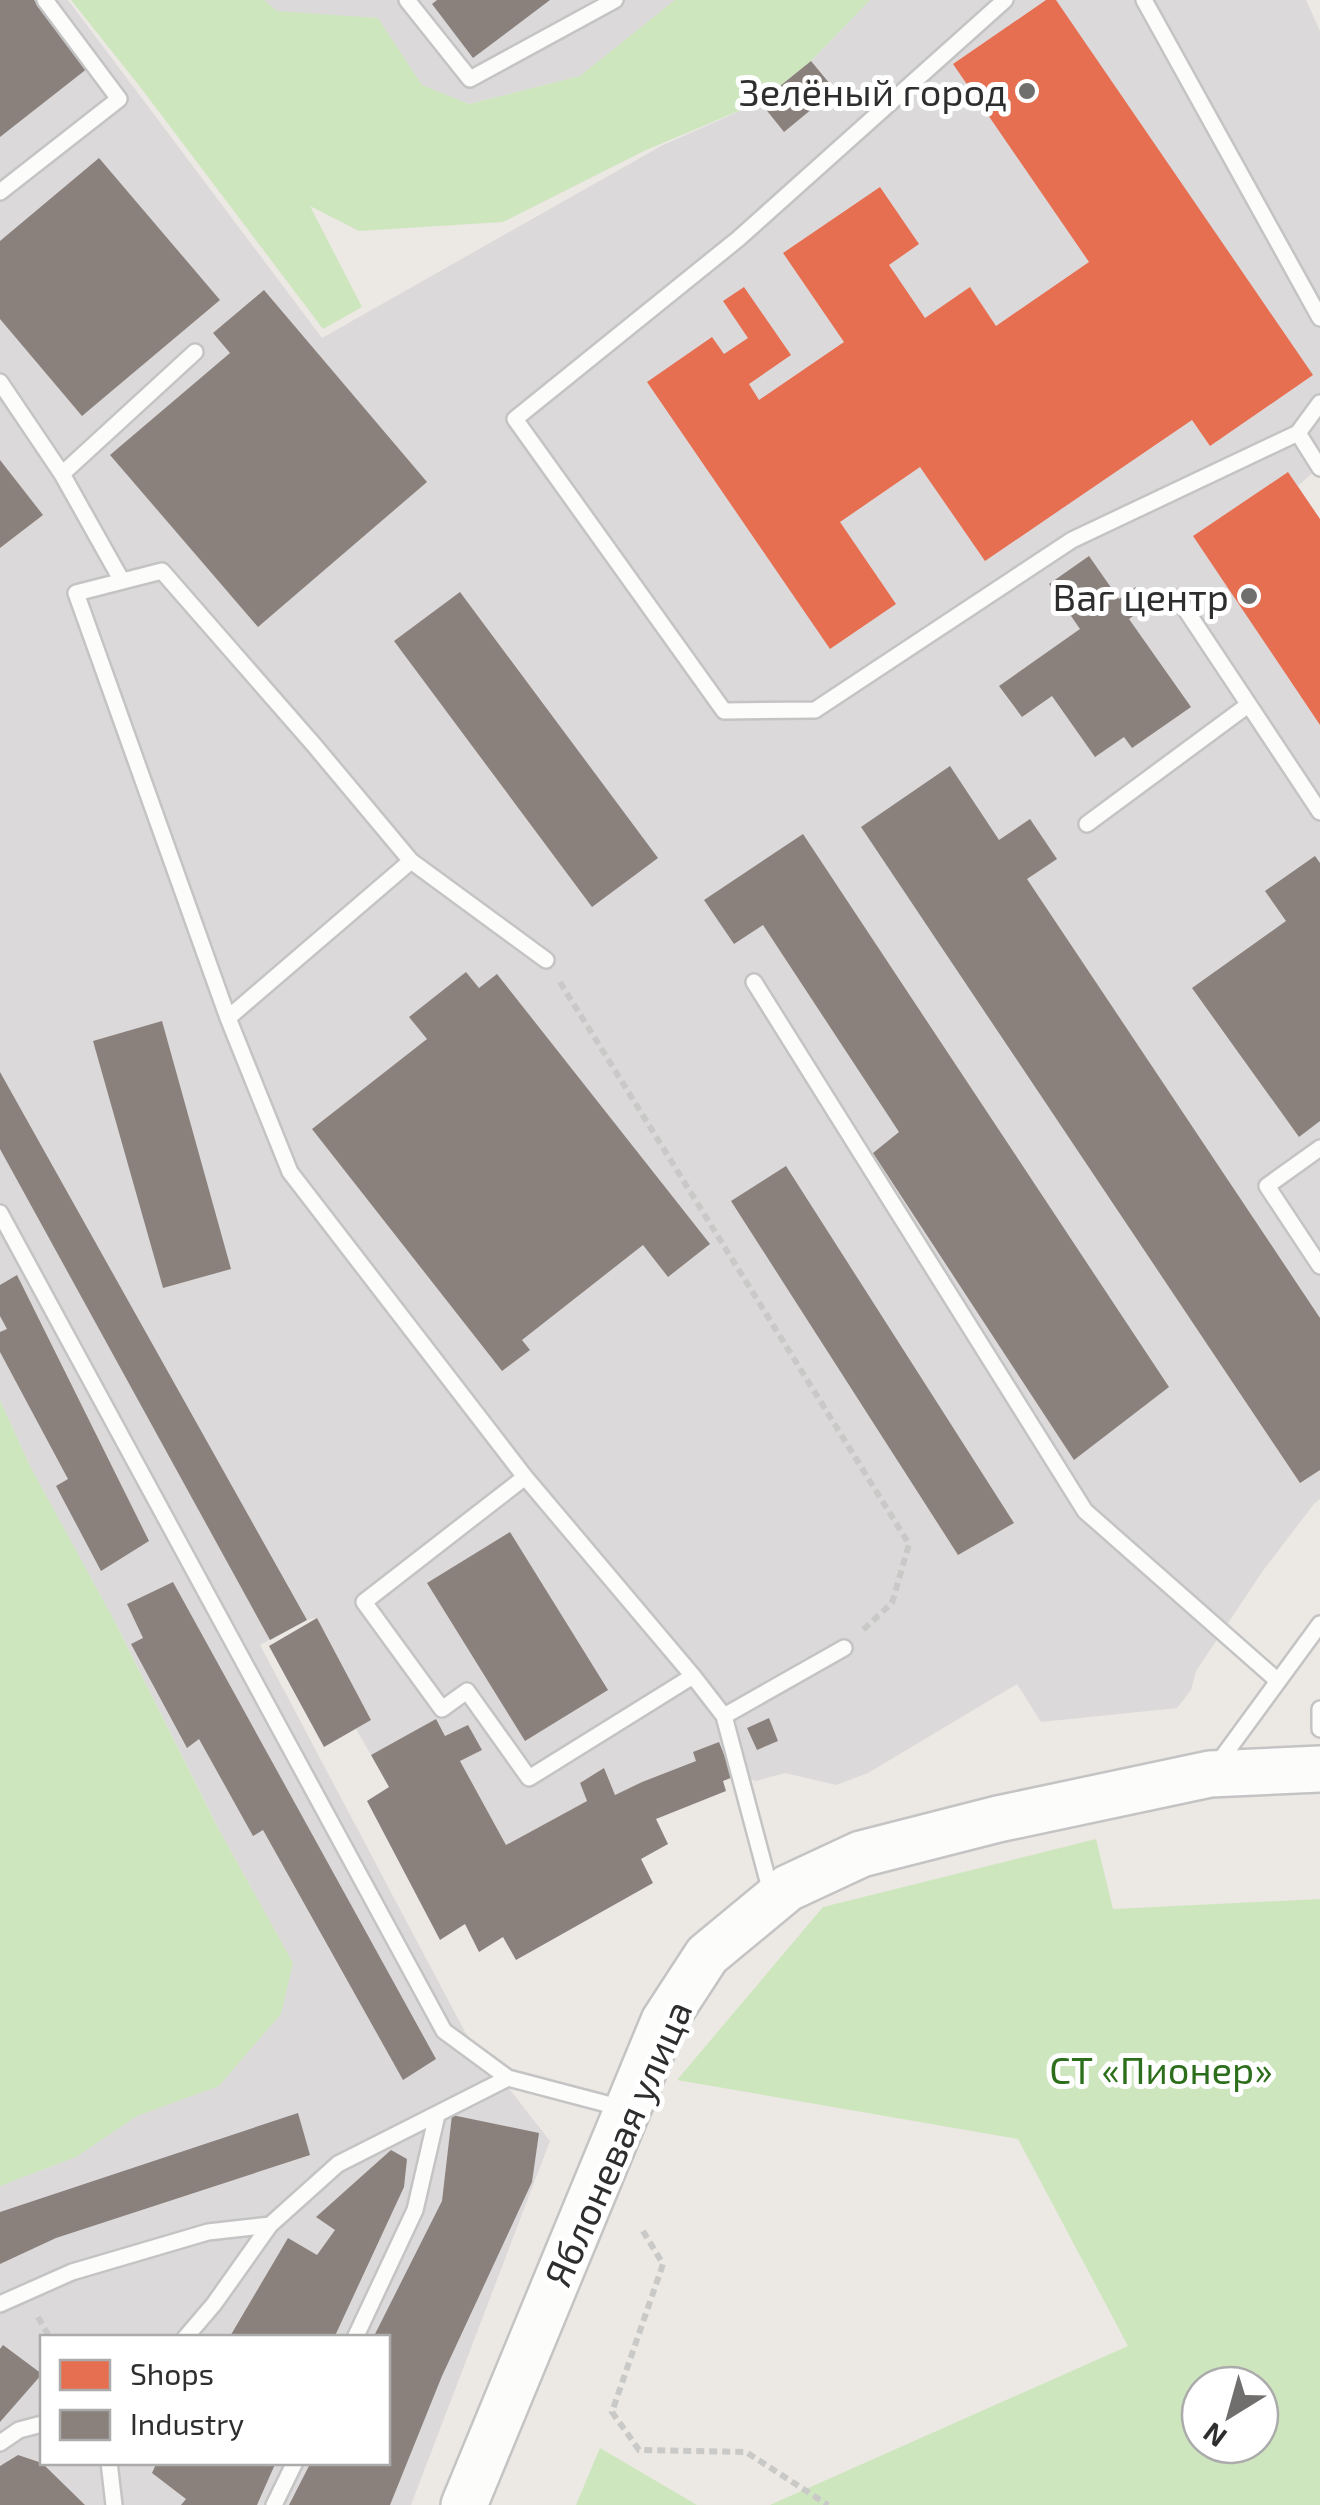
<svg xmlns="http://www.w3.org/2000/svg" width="1320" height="2505" viewBox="0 0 1320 2505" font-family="'Exo 2',sans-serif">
  <rect width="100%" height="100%" fill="#ece8e4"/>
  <path fill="#dcd9db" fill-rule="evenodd" d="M0,0h68l254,338 339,-192 99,-44 51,-41 59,-61h436l14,31v435l-22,20 22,33v980l-6,5 -52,68 -66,99 -5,19 -14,18 -136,14 -24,-38 -149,89 -32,12 -51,-12 -29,8 -60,-20 -54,21 -27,13 -12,-26 -23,14 7,18 -81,44 -46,-84 21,-12 -13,-23 -23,10 -9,-16 -65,35 -15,-26 15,-9 -54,-102 -11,2 -46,25 205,387 85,109 -139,364h-411v-319l76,-29 60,-41 83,-30 74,-123 -75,-135 -103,-206 -85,-156 -30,-66zM42,2338h346v124h-346z
    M254,0h421l-95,76 -111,28 -47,-18 -44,-68 -114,-6z"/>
  <path fill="#cee6be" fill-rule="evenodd" d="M71,0h193l13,11 101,7 44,67 47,19 111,-28 95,-76h195l-59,61 -51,41 -116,49 -141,71 -144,9 -49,-25 52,101 -39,22 -182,-241z
    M0,1400l30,66 85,156 103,206 75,135 -12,51 -62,72 -82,30 -61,41 -76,29z
    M1096,1839l17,70 207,-10v606h-550l358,-159 -110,-207 -341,-59 146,-173zM1260,2385v60h-60v-60z
    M600,2448l97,57h-121z"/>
  <path fill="#e76f51" d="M1046,0h10l257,375 -103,71 -18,-26 -207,141 -65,-94 -80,55 56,82 -66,45 -183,-267 65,-45 12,17 24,-16 -25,-37 21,-14 47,68 -42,29 10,16 85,-58 -61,-89 97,-66 39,57 -30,21 36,53 45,-31 26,39 93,-64 -136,-198z
    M1288,472l32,47v206l-127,-189z"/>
  <path fill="#8a817c" d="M0,0h34l54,68 -88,69z
    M437,0h113l-77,58 -41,-54z
    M811,61l24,29 -51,42 -24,-30z
    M99,158l121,142 -138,116 -82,-97v-78z
    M264,290l163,192 -169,145 -148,-172 120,-102 -17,-20z
    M0,460l43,55 -43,33z
    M1089,556l30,43 17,-12 12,18 -19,14 62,88 -59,41 -8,-11 -29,20 -43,-61 -30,21 -23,-31 81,-57 -31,-45z
    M460,592l198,266 -66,49 -198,-266z
    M950,766l49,74 31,-21 27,40 -30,20 293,439v152l-20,13 -439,-656z
    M803,834l366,553 -95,73 -201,-307 26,-21 -136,-207 -29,19 -30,-44z
    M1315,856l5,7v258l-21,16 -107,-149 94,-67 -21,-30z
    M466,972l13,16 18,-14 213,270 -42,33 -25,-32 -121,95 8,10 -28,21 -190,-242 115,-90 -18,-22z
    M162,1021l69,248 -68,19 -70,-247z
    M0,1072l307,548 -37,20 -270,-491z
    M786,1166l228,357 -56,32 -227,-354z
    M17,1275l132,266 -48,30 -45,-85 12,-7 -68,-127v-20l7,-3 -7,-13v-31z
    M510,1532l98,158 -83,51 -98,-158z
    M173,1582l263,477 -33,21 -140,-250 -10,6 -54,-97 -12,9 -56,-104 12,-6 -16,-34z
    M317,1618l54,102 -47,27 -55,-101z
    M769,1718l9,23 -21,9 -10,-22z
    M436,1719l9,17 23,-11 14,25 -22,11 46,84 81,-44 -7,-18 24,-15 11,27 27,-13 54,-21 -3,-9 26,-10 14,35 -10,4 3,10 -70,28 12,25 -27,15 12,24 -137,77 -13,-23 -24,15 -14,-28 -25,16 -73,-139 22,-14 -18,-32z
    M298,2113l12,42 -254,83 -56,26v-52z
    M452,2115l87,18 -7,49 -90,194 -52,129h-101l22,-43h77v-124h-15l69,-137z
    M391,2150l16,9 -3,28 -70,151h-105l59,-100 29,17 18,-25 -19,-13z
    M3,2345l39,29 -42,48v-73z
    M18,2455l24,8 43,42h-85v-39z
    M157,2462h119l-19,43h-76l5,-6 -34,-26z"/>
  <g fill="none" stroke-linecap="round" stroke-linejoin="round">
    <g stroke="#c5c4c5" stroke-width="20">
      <path id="lane" d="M407,0l63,79 145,-79
        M1005,0l-267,239 -223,180 209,292 91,-1 257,-170 226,-107 22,-30
        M1144,0l176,318
        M0,192l119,-93 -74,-99
        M0,382l62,92 60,107
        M1298,433l22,35
        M62,474l133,-122
        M1178,598l142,214
        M1087,824l161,-119
        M411,861l135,99
        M754,982l331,529 193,170
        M228,1018l183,-157 -97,-116 -152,-174 -86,22 152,425 62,154 235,305 168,199 31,40 48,180
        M1320,1148l-53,38 53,80
        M0,1213l444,818 64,47 114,30
        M525,1477l-161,125 78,107 25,-18 62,87 164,-102
        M1320,1709v20
        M724,1716l120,-68
        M1216,1766l104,-142
        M0,2304l72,-32 136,-40 62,-7
        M185,2338l29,-34 56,-79 68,-61 170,-86
        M355,2338l60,-128 22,-95
        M0,2443l19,-13 23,-6
        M109,2462l5,43
        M274,2505l21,-43"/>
    </g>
    <g stroke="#c5c4c5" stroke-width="50">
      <path id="secondary" d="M464,2505l200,-484 43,-66 81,-67 73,-34 137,-35 212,-45 110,-5"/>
    </g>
    <path stroke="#c9c9c8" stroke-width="6" stroke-dasharray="8 5" stroke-linecap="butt" d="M560,982l349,562 -17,59 -29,27
      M643,2231l20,33 -51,148 27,38 107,2 82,53
      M38,2317l12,21"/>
    <use href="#lane" stroke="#fcfcfb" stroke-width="15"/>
    <use href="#secondary" stroke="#fcfcfb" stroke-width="45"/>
  </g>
  <g fill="#706f6e" stroke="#fff" stroke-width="4">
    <circle cx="1027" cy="91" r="10"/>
    <circle cx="1249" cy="596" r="10"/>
  </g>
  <g text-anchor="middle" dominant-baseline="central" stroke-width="10" stroke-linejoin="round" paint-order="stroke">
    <g font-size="38" fill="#2e2e2e" stroke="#fff" text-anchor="end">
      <text x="1007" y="91">Зелёный город</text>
      <text x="1229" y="596">Ваг центр</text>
    </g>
    <g font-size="38" fill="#2c6e1b" stroke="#fff">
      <text x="1161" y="2069">СТ «Пионер»</text>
    </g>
    <g font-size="38" fill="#2e2e2e" stroke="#fff">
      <text transform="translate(617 2143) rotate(-66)">Яблоневая улица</text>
    </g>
  </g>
  <rect x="40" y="2335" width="350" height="130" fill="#ffffff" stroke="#ababab" stroke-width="2.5"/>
  <rect x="60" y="2360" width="50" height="30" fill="#e76f51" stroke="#ababab" stroke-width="2.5"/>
  <text x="130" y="2385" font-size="30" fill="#2e2e2e">Shops</text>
  <rect x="60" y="2410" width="50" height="30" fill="#8a817c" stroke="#ababab" stroke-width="2.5"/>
  <text x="130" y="2435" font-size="30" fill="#2e2e2e">Industry</text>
  <g transform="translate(1230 2415) rotate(217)"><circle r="48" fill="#ffffff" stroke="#ababab" stroke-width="2.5"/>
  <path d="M0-8L18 38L0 25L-18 38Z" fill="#706f6e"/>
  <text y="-15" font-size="28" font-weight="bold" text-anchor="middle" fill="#2e2e2e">N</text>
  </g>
</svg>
